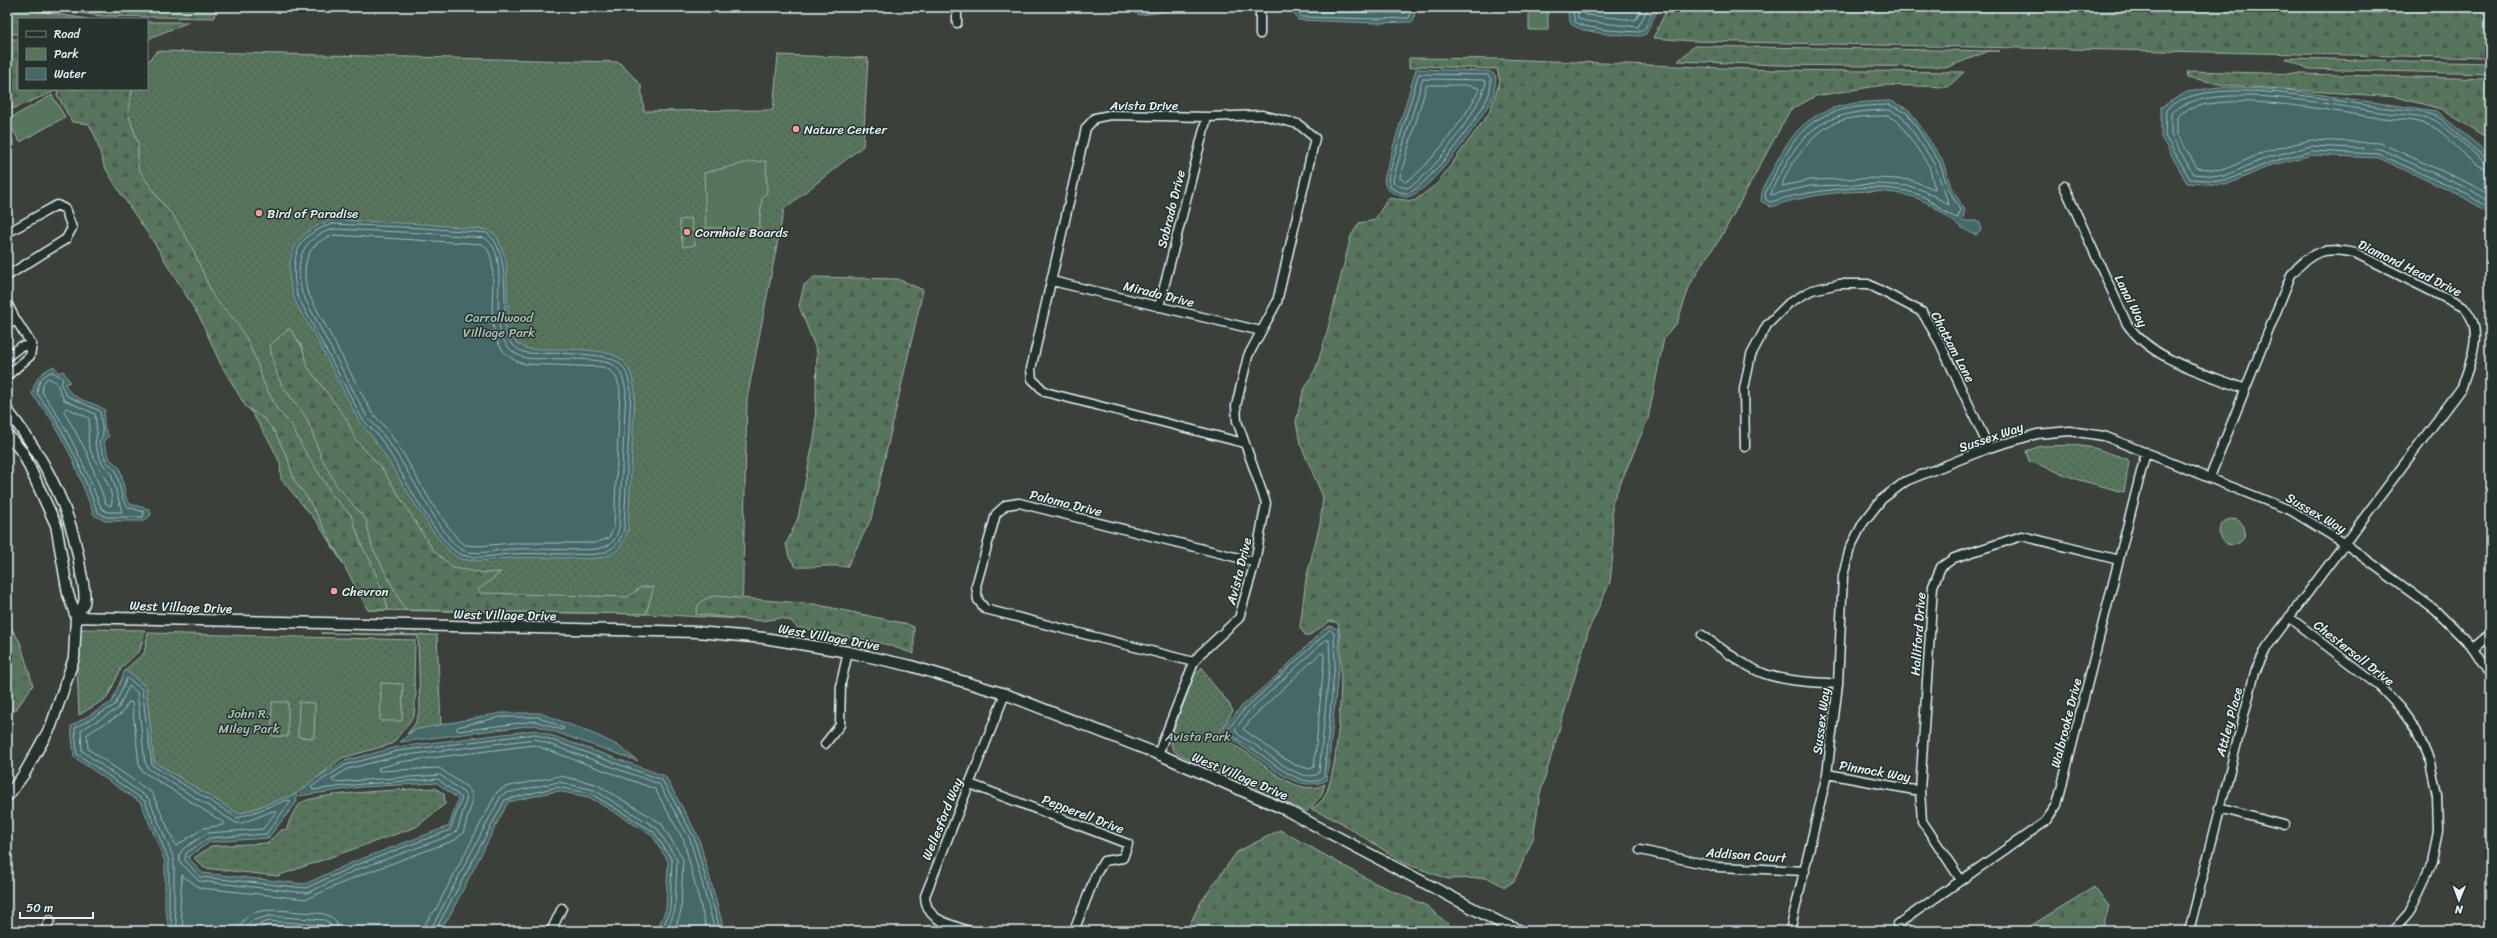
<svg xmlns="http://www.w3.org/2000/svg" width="2497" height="938" viewBox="0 0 2497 938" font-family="Sriracha,sans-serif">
  <defs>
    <pattern id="green-dots" width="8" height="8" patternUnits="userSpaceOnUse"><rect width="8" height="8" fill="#57745b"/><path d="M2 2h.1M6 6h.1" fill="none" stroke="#4e5c52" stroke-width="1.8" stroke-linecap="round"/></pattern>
    <pattern id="forest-firs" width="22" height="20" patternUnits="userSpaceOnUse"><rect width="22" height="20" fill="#57745b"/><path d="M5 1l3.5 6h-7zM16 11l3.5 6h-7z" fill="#4e5c52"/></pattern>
    <pattern id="wetland-marsh" width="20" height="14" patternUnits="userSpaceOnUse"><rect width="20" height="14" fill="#57745b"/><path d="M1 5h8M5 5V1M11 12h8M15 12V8" fill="none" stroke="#4e5c52"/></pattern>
  </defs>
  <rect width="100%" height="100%" fill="#3b403a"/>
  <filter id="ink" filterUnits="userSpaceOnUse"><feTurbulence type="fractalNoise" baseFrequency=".025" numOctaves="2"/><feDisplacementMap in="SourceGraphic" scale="8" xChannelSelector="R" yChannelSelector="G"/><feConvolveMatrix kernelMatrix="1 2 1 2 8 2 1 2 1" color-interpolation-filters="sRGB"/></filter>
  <g filter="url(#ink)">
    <path fill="url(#green-dots)" stroke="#a0b2aa" d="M157,51l462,11 22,23 3,26 129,-1 5,-55 90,3 -5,88 -79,63 -37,190 -5,220 -96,-5 -278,-4 -18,-35 -33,-53 -36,-43 -1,-16 -9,-19 -27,-44 -118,-247v-64h21v-26z
      M2074,445l20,3 33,11 2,3 -5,30 -45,-12 -50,-19 -3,-10 15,-5z
      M81,629l64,1 -5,20 -18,17 -15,31 -28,17 -2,-49z
      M148,633l267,7 -1,43 2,10 -2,23 -22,28 -50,14 -46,36 -57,20 -85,-52 -8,-75 -21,-17 19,-17z
      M321,633l116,2 4,91 -27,4 -7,4 8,-10 5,-15 -2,-73z
      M1202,667c7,17 23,27 31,44l-12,19c3,13 22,19 32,27 18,13 48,41 72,27l-4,12 -15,16 -128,-58 -6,-5 -1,-12 24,-63z"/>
    <path fill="url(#forest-firs)" stroke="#a0b2aa" d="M35,7h181l-2,11 -113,-2z
      M1668,7h822v51l-798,-17 -39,-3z
      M7,39h12v50h114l-4,14 -1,10 10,30v25l21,31 15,18 17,28 23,53 22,23 10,17 11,24 6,19 15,30 13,13 11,22 31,50 18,19 11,31 9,16 15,39 2,9h-20l-58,-108 -16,-22 -6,-21 -12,-25 -10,-14 -20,-13 -26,-44 -19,-43 -46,-76 -34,-50 -17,-28 -8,-28 -7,-14 -17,-2 -15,-27 1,-5 -51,21z
      M1409,58l93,1 272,11 190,2 -16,15 -65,-2 -67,11 -26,14 -70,129 -17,23 -13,23 -13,38 -13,15 -16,81 -36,84 1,50 -3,29 -21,47 -49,165 -7,45 -19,42 -9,6 -17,-9 -40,1 -44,-16 -64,-41 -29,-13c4,-3 10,-6 12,-10 18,-27 21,-143 15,-176l-8,-2 -23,16 -7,-9 6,-49 14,-55 3,-27 -23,-54 -4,-21 7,-30 13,-24 9,-28 26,-104 8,-13 16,-3 13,-22 26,3 23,-17 52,-71 11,-32 -3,-12 -75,-3 -13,2z
      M2188,71l302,8v60l-49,-30 -45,-12 -172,-12 -37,-8z
      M814,277l84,2 25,11 -52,229 -24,48c-17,-3 -33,1 -51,0l-7,-10 -3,-13 12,-26 17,-85 2,-81 -18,-46 5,-21z
      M288,329l3,1 11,17 5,19 40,54 8,19 28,31 50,80 20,18 32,5 16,-1 -23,18 2,3 148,4 13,-10h13l-8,27 -241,-4 -33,-63 -6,-27 -29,-34 -15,-27 -15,-40 -26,-35 -7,-18 -4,-20c4,-7 11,-8 18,-17z
      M714,596l100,8 93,20 7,3v27l-29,-10 -88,-17 -6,-6 -10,-3 -19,3 -66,-7c1,-12 7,-15 18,-18z
      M1280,830l95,53 52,23 29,25h-270l15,-29 36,-50z
      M2094,887l15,19 -7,25h-80z"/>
    <path fill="url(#wetland-marsh)" stroke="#a0b2aa" d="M16,7l71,12h-68v15h-12v-25z
      M147,22h42l-37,15 -5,5z
      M1694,46l306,5h-11l-41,16 -173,-2 -97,-4z
      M2285,58l205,5v11l-181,-5z
      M7,621l13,21 13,43 -18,26h-8z
      M435,788l9,6 1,10 -29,23 -139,49 -73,-8 -10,-10 17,-12 57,-3 11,-12 8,-2c2,-9 7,-20 14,-26 11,-10 114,-14 134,-15z"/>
    <path fill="#57745b" stroke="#a0b2aa" d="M1529,7h19v23h-19z
      M52,95l13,22 -45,25 -13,-22z
      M766,161l1,31 -5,6 -3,30h-53l-2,-55 45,-11z
      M691,218l4,27 -12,2 -4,-27z
      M2219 532a13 13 0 1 1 26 0a13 13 0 1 1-26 0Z
      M381,683l22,1 -1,37h-22z
      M272,702h16v35l-16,-1z
      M299,702l16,1 -1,35 -16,-1z"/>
    <path fill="#446868" stroke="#869fa2" d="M1170,7v4l-30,4 -15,-7z
      M1291,7h125l-3,15 -37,1 -78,-3z
      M1569,7h90l-13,27 -6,2 -33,-2 -24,-4 -11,-5 -4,-8z
      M1416,69l73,2 7,5c-1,7 -1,16 -4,22 -10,21 -62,96 -85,99 -3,1 -8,-2 -11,-3 -9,-4 -11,-6 -12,-15z
      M2218,87l68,3 150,21 54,44v59l-23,-15 -88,-41 -67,-3 -40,10 -46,20 -39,-2 -26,-46v-30l26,-15z
      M1891,101l18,9 33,49 9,28 14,23 -3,11h13l5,2 1,8 -5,4c-21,-8 -36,-28 -57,-36 -37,-15 -111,-6 -148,8l-10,-6c0,-12 7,-23 13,-34 27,-56 58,-65 117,-66z
      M333,220l91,4 64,6 9,6 9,23 3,72c4,10 10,15 19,18 22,1 76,-3 93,10 9,7 12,20 14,31l-7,140c-9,31 -29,29 -57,28 -20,0 -41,-1 -61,0 -16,1 -32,5 -48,1 -28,-7 -74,-111 -102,-136 -14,-27 -27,-53 -41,-80 -7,-15 -21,-32 -26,-48 -11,-37 2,-65 40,-75z
      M54,366l4,7 5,-2 7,11 -5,2c8,18 26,16 40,26 -2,8 -2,19 4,26l-6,5 7,18 10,9 6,30 4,6 19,5 2,6 -7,6h-39l-11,-6 -21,-55 -21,-40 -20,-26c3,-15 8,-21 22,-28z
      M1330,626l8,3 1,33 -12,118c-26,14 -53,-11 -74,-26 -10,-7 -20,-13 -29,-22v-5l18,-21 39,-34 42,-42z
      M125,670l21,17 8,75 85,52 57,-20 1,8 -29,36 -58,4 -22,15 14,16 103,11 48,-22 96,-36 9,-27 -21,-16 -75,4 -64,9 12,-14 34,-21 53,-14 139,-17 129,46 33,60 24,86v9h-65l9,-22 2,-48 -16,-26 -63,-38 -32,-6 -49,11 -59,115 -11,14h-90l-79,-6 -20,6h-79l-5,-23v-46l-24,-59 -67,-46 -3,-31 41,-24z
      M501,713h39l56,22 21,10 21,16 -103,-36 -135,17 14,-12z"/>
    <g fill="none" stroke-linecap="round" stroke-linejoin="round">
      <path stroke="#a6babe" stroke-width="1" d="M1295,7l6,10 75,2 33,-1 3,-11
        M1301,7l4,5 100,1 2,-6
        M1320,7h80
        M1572,7l3,15 9,4 23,4 32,2 5,-2 11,-23
        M1577,7l1,11 7,3 53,6 11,-20
        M1583,7v6l4,2 48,5 8,-13
        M1419,74l69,1 3,4c0,5 -1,11 -2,15 -6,19 -62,94 -81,99 -5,1 -12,-3 -17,-5l-3,-9z
        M1423,79l61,1 2,2c-4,23 -57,100 -80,106l-12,-4 -1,-4z
        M1427,85h38l14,3c-3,17 -57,88 -74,94l-5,-4z
        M1890,105l17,8 32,48 9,27 12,22 -2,8c-9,-1 -26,-18 -36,-22 -34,-16 -116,-6 -151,6l-5,-2 -1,-6c33,-68 46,-88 125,-89z
        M1889,110l14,7 31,46 15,42 -24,-14 -16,-5 -29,-2 -70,2 -39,9c1,-8 8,-19 13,-27 23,-48 55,-57 105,-58z
        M1888,116l11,6 30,44 6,23 -25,-9 -30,-2 -70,2 -28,6c2,-10 10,-22 16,-30 28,-37 45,-40 90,-40z
        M2490,158c-13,-1 -41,-35 -55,-43 -9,-5 -44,-6 -57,-8 -48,-7 -177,-34 -212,3l-1,26 25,43 35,2 46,-19 41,-11 67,3 89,41 22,14
        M2490,163l-7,-2c-16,-13 -32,-31 -49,-41 -9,-5 -43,-6 -55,-8 -47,-7 -172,-33 -208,1v22l22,39 31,2 45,-19 42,-11 69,3 91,41 19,13
        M2490,169c-22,-1 -41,-37 -61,-44 -15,-6 -40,-6 -57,-8 -42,-6 -164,-31 -195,0v17l20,34 26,2 44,-19 43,-11 70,3 93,42 17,11
        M333,224l91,4 63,5c23,16 17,72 18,99 4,11 11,18 22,21 20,1 79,-2 92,10 8,6 10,18 12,27l-7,139c-8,29 -30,26 -56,25 -19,0 -38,-1 -57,0 -16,1 -33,6 -49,1 -22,-6 -62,-86 -76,-108 -6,-10 -14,-18 -23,-27l-66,-125c-7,-35 -3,-61 36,-71z
        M333,229l91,4 61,5c34,23 -12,105 41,120 19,2 76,-2 89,8 7,6 9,16 11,25l-7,137c-3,13 -9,19 -23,21 -28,2 -57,-1 -85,0 -16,1 -35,7 -49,1 -10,-5 -15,-16 -22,-25 -24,-35 -42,-78 -73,-108l-65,-124c-7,-31 -3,-54 31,-64z
        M334,235l148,9c29,19 -16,104 43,120l77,3c13,4 16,12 18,24l-6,136 -5,11 -14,5h-84l-31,3 -15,-1 -6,-4c-11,-15 -23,-30 -32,-46 -17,-28 -31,-59 -55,-82l-65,-122c-5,-25 -2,-48 27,-56z
        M52,372l11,6 -2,7 6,11 33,15 3,24 -4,7 7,19 10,10 7,29 5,7 16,5 -1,5h-37l-8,-5 -22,-54 -21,-40 -18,-25c1,-10 4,-18 15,-21z
        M48,378l8,4 8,18 31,14 2,20 -2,10 7,19 9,10 11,39h-15l-6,-4c-16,-42 -33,-80 -59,-116l1,-8z
        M67,408l22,10c1,9 -2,22 0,28 4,16 28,44 22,60l-5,-2 -19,-51 -23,-42z
        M1330,630l4,3 1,29 -11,115c-18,16 -55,-17 -69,-27 -10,-6 -22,-11 -27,-21l17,-20z
        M1326,640h3l1,22 -11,111c-16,12 -49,-18 -62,-27 -7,-5 -17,-8 -22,-16l13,-18z
        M1321,653l3,1v7l-10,106 -4,2 -15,-4 -15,-9 -37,-27 10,-12z
        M129,702l3,1 7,61 3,7 81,51v3l-19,3 -28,18 -24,-53 -64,-44 -1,-15 34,-20z
        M501,717h38l25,11 -2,2 -27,-9 -76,10 -3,-2 2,-2z
        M173,931l-4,-23v-47l-24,-60 -68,-47 -2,-26 40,-23 12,-27 15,11 10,76 86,53 49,-18 4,1 -25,33 -57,4 -23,15 -1,7 15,17 106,11 48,-22 96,-36 12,-32 -24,-19 -76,5 -49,6 -2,-3 34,-22 53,-14 137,-17 127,46 32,57 24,85v9
        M178,931l-4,-23v-49l-25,-60 -67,-48 -1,-21 37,-21 11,-23 8,6 8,71 4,6 87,54h6l31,-12 3,1 -13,17 -56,4 -24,16 -4,6 1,7 19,19 108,12 49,-23 96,-35 6,-6 9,-32 -4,-5 -23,-17 -106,7 -2,-3 15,-10 52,-13 136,-17 124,45 31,55 23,84v8
        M184,931l-4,-24 2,-32 18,13 106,11 52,-23 97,-36 8,-7 9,-30v-9l-4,-6 -29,-20 -60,3 -1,-3 22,-6 134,-17 121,44 29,52 23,90
        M240,931c1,-28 44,-20 61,-19 9,1 21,0 28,4 7,3 9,8 9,15
        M246,931l5,-10 18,-5 56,4 5,4 2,7
        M251,931l2,-5 16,-5 54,4 4,6
        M424,931l2,-9 10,-13 61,-117 8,-5 55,-11 36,8 65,39 22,36 -2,52 -7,20
        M430,931l71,-135 5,-3 53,-11 35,8 63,38 20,32 -2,50 -8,21
        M435,931l70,-131 51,-13 34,6 64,39 18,28 -2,49 -8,22"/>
      <g stroke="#e8f1f8" stroke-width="11">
        <path id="minor" d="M957,23v-16
          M1260,34v-27
          M7,143h1
          M2064,186l63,138c26,37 78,49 118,65
          M7,233l50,-28 8,4 7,19 -6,11 -59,37
          M1052,281l209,50
          M7,303l9,17 -9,5
          M1159,307l48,-190
          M16,320l16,25
          M7,357l13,-10 12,-2
          M7,376l23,-20 2,-11
          M1745,447l-1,-58 7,-34 16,-30 22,-22 23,-13 27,-6h29l54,28 18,31 49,105
          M2289,617l91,70 20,21 16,22 14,32 7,33 1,35 -6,34 -23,49 -16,18
          M1702,635c21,14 42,32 66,40 23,7 47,7 70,9
          M2473,648l17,-14
          M1194,662l-209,-53 -7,-9 -2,-14 20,-72 10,-9 13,-2 236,59
          M825,744l15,-19 1,-42 7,-31
          M1158,754l36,-92 6,-8 39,-36 16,-56 11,-59 -29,-82 -1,-15 12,-50 29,-54 38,-164 -17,-14 -36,-9 -55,2 -97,-2 -15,3 -9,10 -55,241 1,10 13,13 199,51
          M1827,774l93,17
          M970,784l158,60 -5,14 -19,3 -8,13 -22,57
          M2219,808l65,17
          M1640,850l78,17 87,4
          M1961,880l-39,-59 -2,-30 13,-205 8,-19 13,-9 68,-22 97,24
          M1898,924l147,-102 12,-17 89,-353
          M45,931l5,-11
          M551,931l11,-23
          M969,931c-21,-8 -43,-10 -44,-35l80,-202
          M1790,931l37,-157 11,-90 5,-108 7,-28 13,-25 19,-24 24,-18 83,-33 48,-14 33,-3 34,5 188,75 52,32 91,67 38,38 17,26
          M2189,931l66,-259 12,-25 195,-260c8,-25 24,-59 1,-80l-108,-54c-30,-7 -44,-2 -64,22l-81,202"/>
      </g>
      <g stroke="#e8f1f8" stroke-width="13">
        <path id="tertiary" d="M7,410c38,48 66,102 74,163 2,9 5,21 3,30 -2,5 -6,10 -8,14
          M7,434l16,19 33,72 12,69 8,23 -2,41 -23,68 -27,48 -17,23
          M76,617l621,15 67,6 84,14 63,14 94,28 153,60 124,54 217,114 22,9"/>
      </g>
      <use href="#minor" stroke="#26332d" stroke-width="8"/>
      <use href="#tertiary" stroke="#26332d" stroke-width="10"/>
    </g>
  </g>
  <g fill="#ff9aa2" stroke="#26332d" stroke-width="1.5">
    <circle cx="796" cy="129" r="4"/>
    <circle cx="259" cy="213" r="4"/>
    <circle cx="687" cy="232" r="4"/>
    <circle cx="334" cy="591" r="4"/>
  </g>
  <g text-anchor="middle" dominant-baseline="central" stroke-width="3" stroke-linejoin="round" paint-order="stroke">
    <g font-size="13" fill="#e8f1f8" stroke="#26332d">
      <text x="1144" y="105">Avista Drive</text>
      <text transform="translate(1171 209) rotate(-76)">Sobrado Drive</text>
      <text transform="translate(2410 268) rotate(26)">Diamond Head Drive</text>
      <text transform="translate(1159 294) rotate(14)">Mirada Drive</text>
      <text transform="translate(2131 301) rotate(63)">Lanai Way</text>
      <text transform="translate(1953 347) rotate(62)">Chattam Lane</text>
      <text transform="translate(1991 437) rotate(-19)">Sussex Way</text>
      <text transform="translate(1066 503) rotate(14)">Paloma Drive</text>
      <text transform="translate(2316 513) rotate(30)">Sussex Way</text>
      <text transform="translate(1239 571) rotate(-76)">Avista Drive</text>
      <text transform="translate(181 607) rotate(2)">West Village Drive</text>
      <text transform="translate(505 615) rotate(1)">West Village Drive</text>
      <text transform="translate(1918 634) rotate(-86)">Halliford Drive</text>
      <text transform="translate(829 637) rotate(10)">West Village Drive</text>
      <text transform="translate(2354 653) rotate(38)">Chestersall Drive</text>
      <text transform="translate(1821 721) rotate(-83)">Sussex Way</text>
      <text transform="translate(2229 722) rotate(-75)">Attley Place</text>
      <text transform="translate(2066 723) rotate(-76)">Walbrooke Drive</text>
      <text transform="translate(1875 771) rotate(10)">Pinnock Way</text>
      <text transform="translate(1240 776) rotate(23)">West Village Drive</text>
      <text transform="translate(1083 814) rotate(21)">Pepperell Drive</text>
      <text transform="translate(942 819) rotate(-68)">Wellesford Way</text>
      <text transform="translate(1746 855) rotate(4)">Addison Court</text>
    </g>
    <g font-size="13" fill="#e8f1f8" stroke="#26332d" text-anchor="start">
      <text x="804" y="129">Nature Center</text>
      <text x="267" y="213">Bird of Paradise</text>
      <text x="695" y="232">Cornhole Boards</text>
      <text x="342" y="591">Chevron</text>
    </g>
    <g font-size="13" fill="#aebfb9" stroke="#26332d">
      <text x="499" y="317">Carrollwood<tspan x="499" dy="15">Villiage Park</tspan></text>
      <text x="249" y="713">John R.<tspan x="249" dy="15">Miley Park</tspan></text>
      <text x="1198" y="736">Avista Park</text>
    </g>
  </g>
  <rect width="2497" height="938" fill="none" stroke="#26332d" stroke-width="24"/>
  <rect x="12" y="12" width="2473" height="914" fill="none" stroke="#e8f1f8" stroke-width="1.5" filter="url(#ink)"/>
  <rect x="18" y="18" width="130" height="72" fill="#26332d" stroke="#747f7e"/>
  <rect x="26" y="31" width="20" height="6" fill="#26332d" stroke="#747f7e"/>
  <text x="54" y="38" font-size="12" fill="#e8f1f8">Road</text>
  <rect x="26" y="48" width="20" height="12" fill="#57745b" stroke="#747f7e"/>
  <text x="54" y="58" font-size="12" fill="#e8f1f8">Park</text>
  <rect x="26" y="68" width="20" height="12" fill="#446868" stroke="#747f7e"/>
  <text x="54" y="78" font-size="12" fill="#e8f1f8">Water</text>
  <g transform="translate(2459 900) rotate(181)" stroke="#26332d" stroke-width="3" paint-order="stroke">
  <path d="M0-3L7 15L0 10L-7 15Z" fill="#e8f1f8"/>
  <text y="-6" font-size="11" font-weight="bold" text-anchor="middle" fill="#e8f1f8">N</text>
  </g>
  <path d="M20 912v6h73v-6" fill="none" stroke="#e8f1f8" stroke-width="2"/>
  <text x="26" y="912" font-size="12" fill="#e8f1f8" stroke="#26332d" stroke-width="3" paint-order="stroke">50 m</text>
</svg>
